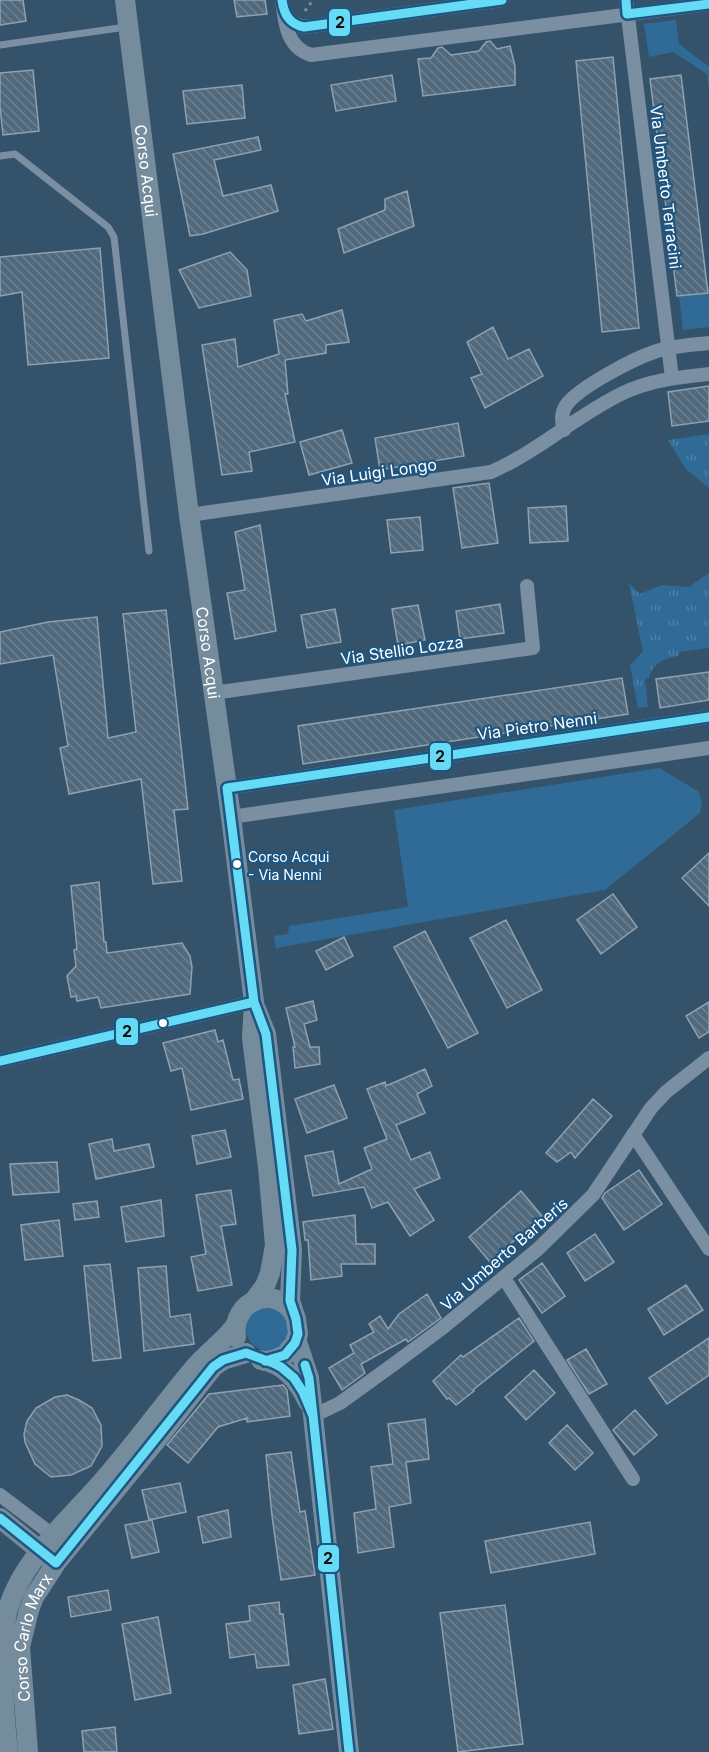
<svg xmlns="http://www.w3.org/2000/svg" width="709" height="1752" viewBox="0 0 709 1752" font-family="Inter,sans-serif">
  <defs>
    <pattern id="park-tufts" width="24" height="20" patternUnits="userSpaceOnUse" patternTransform="scale(1.5)"><rect width="24" height="20" fill="#2f6b96"/><path d="M3 7l-1-3M5 7V3M7 7l1-3M15 17l-1-3M17 17v-4M19 17l1-3" fill="none" stroke="#4e81a6"/></pattern>
    <pattern id="building-back-hatch" width="6" height="6" patternUnits="userSpaceOnUse" patternTransform="scale(1.5)"><rect width="6" height="6" fill="#51697c"/><path d="M-1 5l2 2M0 0l6 6M5-1l2 2" fill="none" stroke="#6b8090"/></pattern>
  </defs>
  <rect width="100%" height="100%" fill="#34536b"/>
  <path fill="#2f6b96" d="M676,20l3,24 30,23v23l-2,-16 -34,-22 -24,5 -5,-33z
    M709,286v41l-26,3 -4,-34 23,-2z
    M659,768l39,23 4,10 -2,12 -95,77 -329,58 -2,-12 14,-2 1,-8 119,-19 -14,-97z
    M246 1329a21 21 0 1 1 42 0a21 21 0 1 1-42 0Z"/>
  <path fill="url(#park-tufts)" d="M709,434v54l-23,-19 -18,-29z
    M709,573v75l-30,4v4c-16,3 -25,6 -30,21l-4,2 3,28 -10,1 -8,-43 13,-13 -14,-69 11,11 22,-9 27,2z"/>
  <path fill="url(#building-back-hatch)" stroke="#8ea1b0" stroke-width="1.5" d="M0,0h23l3,21 -26,4z
    M234,0h31l2,14 -30,3z
    M490,41l7,8 13,-3 5,20v19l-92,11 -5,-37 13,-1 7,-10 4,-1 9,8 28,-4 7,-9z
    M613,57l26,271 -37,4 -26,-271z
    M33,70l6,61 -36,4 -3,-28v-34z
    M392,75l4,26 -60,10 -5,-26z
    M681,75l27,218 -31,3 -27,-217z
    M242,85l3,33 -58,6 -4,-33z
    M258,137l3,13 -47,10 9,36 48,-11 7,26 -75,23 -13,2 -17,-82z
    M407,191l7,35 -70,27 -6,-24 47,-19v-11z
    M100,248l9,110 -81,7 -6,-73 -22,4v-39z
    M230,252l17,18 4,26 -52,12 -20,-38z
    M342,310l7,32 -23,3v8l-41,7 3,34h-3l10,48 -46,10 3,19 -30,4 -20,-130 33,-6 3,28 41,-13 -5,-34 28,-6 4,7z
    M493,327l15,32 21,-10 14,27 -58,32 -14,-30 11,-4 -15,-32z
    M709,386v35l-37,5 -4,-34z
    M458,423l6,33 -84,14 -5,-32z
    M342,430l10,33 -43,12 -9,-33z
    M489,483l9,60 -36,5 -9,-60z
    M566,506l2,35 -38,2 -2,-35z
    M420,517l3,33 -32,3 -4,-33z
    M260,525l16,106 -41,8 -8,-46 18,-3 -10,-58z
    M500,604l4,29 -44,6 -4,-28z
    M418,605l7,35 -27,5 -6,-36z
    M335,609l6,33 -34,6 -6,-33z
    M166,610l22,199 -14,1 8,71 -29,3 -12,-105 -72,15 -9,-46 8,-2 -15,-91 -53,9v-32l48,-10 49,-5 11,121 28,-6 -13,-118z
    M709,672v28l-49,8 -4,-29z
    M622,678l6,36 -325,50 -5,-38z
    M709,853v53l-27,-28z
    M99,882l5,60h2l1,11 75,-10 8,13 2,11 -2,27 -89,14 -3,-11 -21,4 -1,-5 -5,1 -4,-21 9,-10 -2,-16 3,-1 -6,-63z
    M613,894l24,33 -36,27 -24,-34z
    M506,920l36,70 -35,18 -37,-70z
    M425,931l53,102 -30,15 -54,-101z
    M344,937l9,19 -27,14 -10,-19z
    M313,1001l4,19 -13,4 6,23h9l1,17 -25,4 -2,-21h2l-9,-39z
    M709,1002v30l-10,6 -13,-22z
    M215,1030l3,12 5,-2 10,40 6,-1 4,20 -52,11 -9,-42 -11,3 -8,-28z
    M425,1069l7,17 -15,8 8,19 -29,12 15,35 19,-8 10,26 -26,11 20,31 -24,16 -22,-34 -16,6 -8,-21 -51,9 -8,-40 28,-5 6,33 33,-15 -8,-21 23,-9 -20,-50 18,-7 1,4z
    M334,1085l13,33 -40,15 -12,-34z
    M593,1099l19,17 -37,42 -4,-6 -14,10 -11,-9z
    M225,1130l6,27 -34,7 -5,-28z
    M112,1139l2,12 35,-7 5,23 -58,12 -7,-35z
    M57,1162l2,30 -46,3 -3,-31z
    M639,1170l23,34 -38,26 -22,-32 3,-5z
    M231,1190l5,34 -15,2 11,59 -34,6 -7,-34 15,-3 -10,-59z
    M521,1191l21,25 -52,46 -21,-25z
    M161,1200l3,36 -38,6 -5,-35z
    M97,1201l2,16 -24,3 -2,-16z
    M355,1215l1,29h19v20h-34l1,12 -31,4 -3,-40h-3l-2,-18z
    M59,1220l4,36 -38,4 -4,-35z
    M595,1234l19,28 -29,19 -18,-28z
    M542,1263l23,33 -23,17 -23,-33z
    M110,1264l11,94 -28,3 -9,-95z
    M166,1266l4,51 20,-3 4,30 -50,7 -6,-83z
    M686,1285l17,25 -39,25 -16,-26z
    M427,1294l14,24 -33,24 -2,-3 -45,25 4,9 -23,17 -13,-22 25,-15 -4,-8 24,-13 -5,-8 11,-8 8,13 11,-15z
    M519,1318l15,23 -61,49 1,1 -18,14 -7,-7 -2,1 -14,-18 28,-26 2,2z
    M709,1338v37l-42,29 -18,-26z
    M586,1349l21,35 -18,10 -22,-34z
    M534,1370l21,23 -29,27 -21,-23z
    M283,1385l4,5 3,26 -43,6v-4l-29,9 -30,36 -21,-18 42,-51z
    M67,1395l12,5 13,8 9,17 1,21 -11,20 -20,9 -20,2 -16,-13 -10,-22 -1,-8 3,-13 9,-13 19,-11z
    M635,1410l22,25 -23,20 -21,-25z
    M425,1419l4,40 -23,3 5,41 -22,4 5,40 -36,6 -4,-40 22,-4 -5,-42 22,-3 -5,-40z
    M567,1425l26,28 -18,17 -26,-27z
    M291,1452l9,60 5,-1 10,64 -34,5 -9,-64 -6,-61z
    M180,1483l6,29 -37,8 -7,-30z
    M228,1510l3,27 -28,6 -5,-26z
    M152,1520l7,32 -27,6 -7,-33z
    M590,1522l5,32 -104,19 -6,-32z
    M108,1590l3,20 -40,7 -3,-20z
    M279,1602l1,12h3l6,51 -32,3 -2,-14 -25,4 -4,-34 24,-3 -1,-15z
    M505,1605l18,139 -65,8 -18,-139z
    M158,1617l13,76 -36,7 -13,-76z
    M325,1679l8,50 -34,5 -6,-49z
    M115,1727l2,25h-33l-2,-21z"/>
  <g fill="none" stroke-linecap="round" stroke-linejoin="round">
    <path stroke="#7a8fa1" stroke-width="3" stroke-dasharray="3 4.5" stroke-linecap="butt" d="M305,11l8,-11"/>
    <path stroke="#7a8fa1" stroke-width="7" d="M0,45l126,-18
      M0,156l15,-2 93,73 6,10 35,314"/>
    <path stroke="#7a8fa1" stroke-width="14" d="M282,0c3,22 4,47 29,55l398,-51
      M626,0l46,378
      M284,13l8,10 12,4 198,-27
      M564,430c-3,-9 -3,-18 3,-26 13,-17 66,-45 87,-52 17,-6 37,-7 55,-9
      M189,515l302,-43c48,-21 86,-57 132,-79 27,-13 57,-16 86,-19
      M213,693l320,-45 -6,-62
      M227,788l482,-71
      M231,817l478,-69
      M0,1061l254,-59
      M633,1134l76,115
      M504,1278l129,201
      M313,1416l27,-13 54,-39 47,-35 97,-80 55,-54 58,-87 15,-16 43,-34
      M0,1495l54,41"/>
    <g stroke="#758c9d" stroke-width="20">
      <path id="s1" d="M125,0l64,515 42,302 23,185 -2,36 16,129 7,78 -5,28 -5,13 -11,15"/>
      <path d="M256,1009l10,25 26,216 -2,51 6,18 2,15 -3,9 -10,12 -9,4 -11,2"/>
      <path d="M236,1337c-5,-36 38,-54 58,-23"/>
      <path d="M296,1339l13,39 40,374"/>
      <path d="M261,1360c24,4 37,21 47,42"/>
      <path d="M0,1518l49,40"/>
      <path d="M8,1752c-5,-46 -8,-94 -1,-140 14,-51 59,-89 93,-128 33,-37 62,-78 95,-117 13,-15 29,-26 41,-42"/>
      <path id="s2" d="M28,1752l-8,-105 9,-37 5,-13 22,-34 98,-120 59,-76 10,-7 23,-7"/>
    </g>
    <g stroke="#1e5681" stroke-width="14">
      <path id="bus-1" d="M282,0c2,14 7,24 22,27l198,-27
        M626,0l1,14 82,-10
        M0,1061l254,-59
        M265,1361l20,-6 10,-12 3,-9 -2,-15 -6,-18 2,-51 -26,-216 -12,-32 -27,-214 482,-71
        M305,1365l4,13 40,374
        M0,1518l56,45 157,-196 10,-7 23,-7 27,10 8,4 13,11 9,14 10,24"/>
    </g>
    <use href="#bus-1" stroke="#66dbf5" stroke-width="9"/>
  </g>
  <g fill="#fff" stroke="#1e5681" stroke-width="2">
    <circle cx="237" cy="864" r="5"/>
    <circle cx="163" cy="1023" r="5"/>
  </g>
  <g text-anchor="middle" dominant-baseline="central" stroke-width="4.5" stroke-linejoin="round" paint-order="stroke">
    <g font-size="14" fill="#fff" stroke="#1e5681" text-anchor="start">
      <text x="248" y="856">Corso Acqui<tspan x="248" dy="18">- Via Nenni</tspan></text>
    </g>
    <g font-size="16" fill="#fff" stroke="#1e5681">
      <text stroke="none"><textPath href="#s1" startOffset="172">Corso Acqui</textPath></text>
      <text transform="translate(666 187) rotate(83)">Via Umberto Terracini</text>
      <text transform="translate(379 472) rotate(-8)">Via Luigi Longo</text>
      <text transform="translate(402 650) rotate(-8)">Via Stellio Lozza</text>
      <text stroke="none"><textPath href="#s1" startOffset="658">Corso Acqui</textPath></text>
      <text transform="translate(537 726) rotate(-8)">Via Pietro Nenni</text>
      <text transform="translate(504 1254) rotate(-41)">Via Umberto Barberis</text>
      <text stroke="none"><textPath href="#s2" startOffset="117">Corso Carlo Marx</textPath></text>
    </g>
  </g>
  <g stroke="#1e5681" stroke-width="2">
    <rect x="328" y="8" width="23" height="29" rx="6" fill="#66dbf5"/>
    <rect x="429" y="742" width="23" height="29" rx="6" fill="#66dbf5"/>
    <rect x="115" y="1017" width="24" height="29" rx="6" fill="#66dbf5"/>
    <rect x="317" y="1544" width="23" height="29" rx="6" fill="#66dbf5"/>
  </g>
  <g font-size="16" text-anchor="middle" font-weight="bold" fill="#111">
    <text x="340" y="28">2</text>
    <text x="440" y="762">2</text>
    <text x="127" y="1037">2</text>
    <text x="328" y="1564">2</text>
  </g>
</svg>
